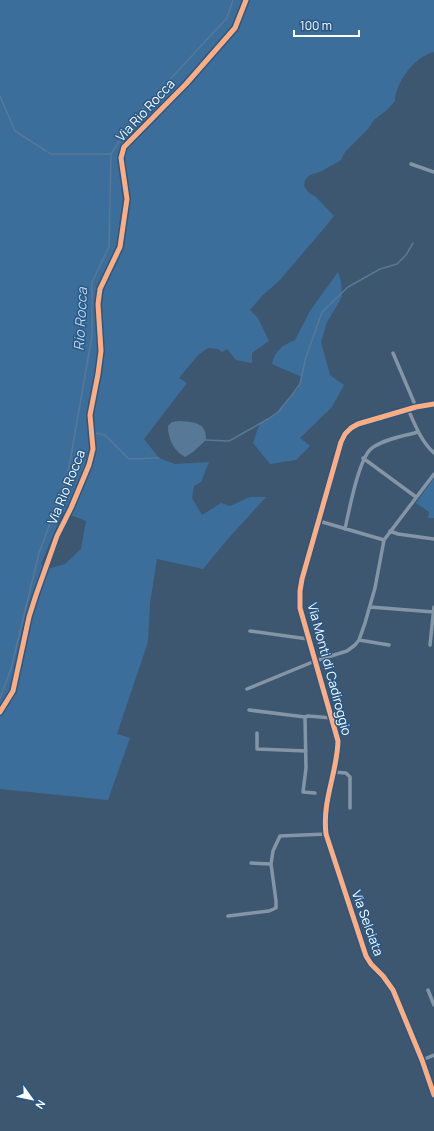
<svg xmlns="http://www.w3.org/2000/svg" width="434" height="1131" viewBox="0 0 434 1131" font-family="Manrope,sans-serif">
  <rect width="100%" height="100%" fill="#3e5770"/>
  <path fill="#3c6e9b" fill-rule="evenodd" d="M0,0h434v52c-19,4 -39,31 -39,49l-8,9 -13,10 -5,8 -24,24 -4,8 -21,12 -10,3 -5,5 -1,6 5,7 7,4 18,19 -8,10 -47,55 -17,15 -12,14 8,8 11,23 -17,12v10l-16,-3 -9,-11 -5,3 -4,-3 -10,-1 -10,7 -19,23 8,5 -43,56 15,19 16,6 34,-2 -8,20 -7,4 -2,12 10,17 19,-12 9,3 20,-9h16l-40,44 -23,28 -46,-10 -7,44 -2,39 -31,92 13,4 -22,62 -108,-11zM63,512l23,9 -5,28 -16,15 -14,4 -10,-4z
    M338,272l3,9 1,16 -15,25 -6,20 9,33 14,10 -12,22 -32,31 10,8 -14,14 -26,4 -17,-21 6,-18 19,-13 20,-23 4,-12 -30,-13c3,-14 11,-19 23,-24l15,-29z
    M434,478v40h-6l1,-6 -13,-9z"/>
  <path fill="#577896" d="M179,421c14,1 28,1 27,19l-13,12 -8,5c-11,-6 -17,-18 -17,-31l4,-4z"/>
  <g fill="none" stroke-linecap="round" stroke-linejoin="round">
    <path stroke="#577896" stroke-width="1.5" d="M0,96l15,35 31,20
      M48,152l3,2h60
      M96,433l9,2 24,24 30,-1
      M206,440l23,1 39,-22 10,-7 14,-17 8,-11 6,-27 16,-45 26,-25 32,-18 17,-5 9,-9 7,-12
      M0,698l11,-29 28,-116 28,-75 25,-142v-54l17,-35 2,-93 23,-36 93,-100 6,-18"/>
    <path stroke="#8495a6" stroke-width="3.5" d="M411,164l23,8
      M393,353l23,54
      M434,404l-18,3 -58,17 -7,4 -6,6 -4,8 -39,137 -2,12v17l38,133c-1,33 -16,59 -12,93l40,122 5,8 12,12 10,14 29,70 12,35
      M408,409c7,16 13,32 26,44
      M363,458l53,39
      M319,521l65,19
      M345,529c4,-18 14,-72 27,-81 12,-9 32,-12 46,-16
      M390,531l8,3 36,5
      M370,607l64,5
      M250,631l58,8
      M359,640l30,5
      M430,645l4,-38
      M247,689l68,-28 32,-10 8,-6 4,-5 6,-17 10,-35 9,-48 50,-66
      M249,710l56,7
      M0,712l13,-21 16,-74 7,-22 21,-59 14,-28 18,-43 4,-16 -3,-34 8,-41 3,-23 -3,-47 2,-15 20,-42 7,-48 -6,-41 3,-11 62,-63 49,-56 11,-28
      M257,733v16l49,2
      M334,772l12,1 4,4v31
      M315,793l-12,-1 3,-24 -1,-50v-1l3,-1 24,2
      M251,863l20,1 2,-13 7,-15 46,-2
      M228,916l41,-5 7,-3v-7l-5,-37
      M428,990l6,15
      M422,1060l12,-5"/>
    <g stroke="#285886" stroke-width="8">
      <path id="cycleway" d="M434,404l-18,3 -58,17 -7,4 -6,6 -4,8 -39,137 -2,12v17l38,133c-1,33 -16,59 -12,93l40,122 5,8 12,12 10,14 29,70 12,35
        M0,712l13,-21 16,-74 7,-22 21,-59 14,-28 18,-43 4,-16 -3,-34 8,-41 3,-23 -3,-47 2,-15 20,-42 7,-48 -6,-41 3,-11 62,-63 49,-56 11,-28"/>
    </g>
    <use href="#cycleway" stroke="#ffac80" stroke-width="5"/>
  </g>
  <g text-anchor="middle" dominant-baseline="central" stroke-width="3" stroke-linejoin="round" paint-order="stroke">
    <g font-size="13" fill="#fff" stroke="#285886">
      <text transform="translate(145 110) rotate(-47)">Via Rio Rocca</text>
      <text transform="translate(66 487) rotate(-68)">Via Rio Rocca</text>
      <text transform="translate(330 669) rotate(75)">Via Monti di Cadiroggio</text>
      <text transform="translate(368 923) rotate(70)">Via Selciata</text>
    </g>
    <g font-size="14" font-style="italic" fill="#bed9ef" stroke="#285886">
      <text transform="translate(80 319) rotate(-87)">Rio Rocca</text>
    </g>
  </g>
  <g transform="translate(32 1099) rotate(123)" stroke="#285886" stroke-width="3" paint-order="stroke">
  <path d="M0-3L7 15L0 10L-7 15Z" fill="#ffffff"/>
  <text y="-6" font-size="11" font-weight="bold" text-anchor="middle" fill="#ffffff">N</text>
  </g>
  <path d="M294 30v6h65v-6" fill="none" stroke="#ffffff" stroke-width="2"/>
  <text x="300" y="30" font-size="12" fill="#ffffff" stroke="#285886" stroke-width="3" paint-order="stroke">100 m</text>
</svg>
